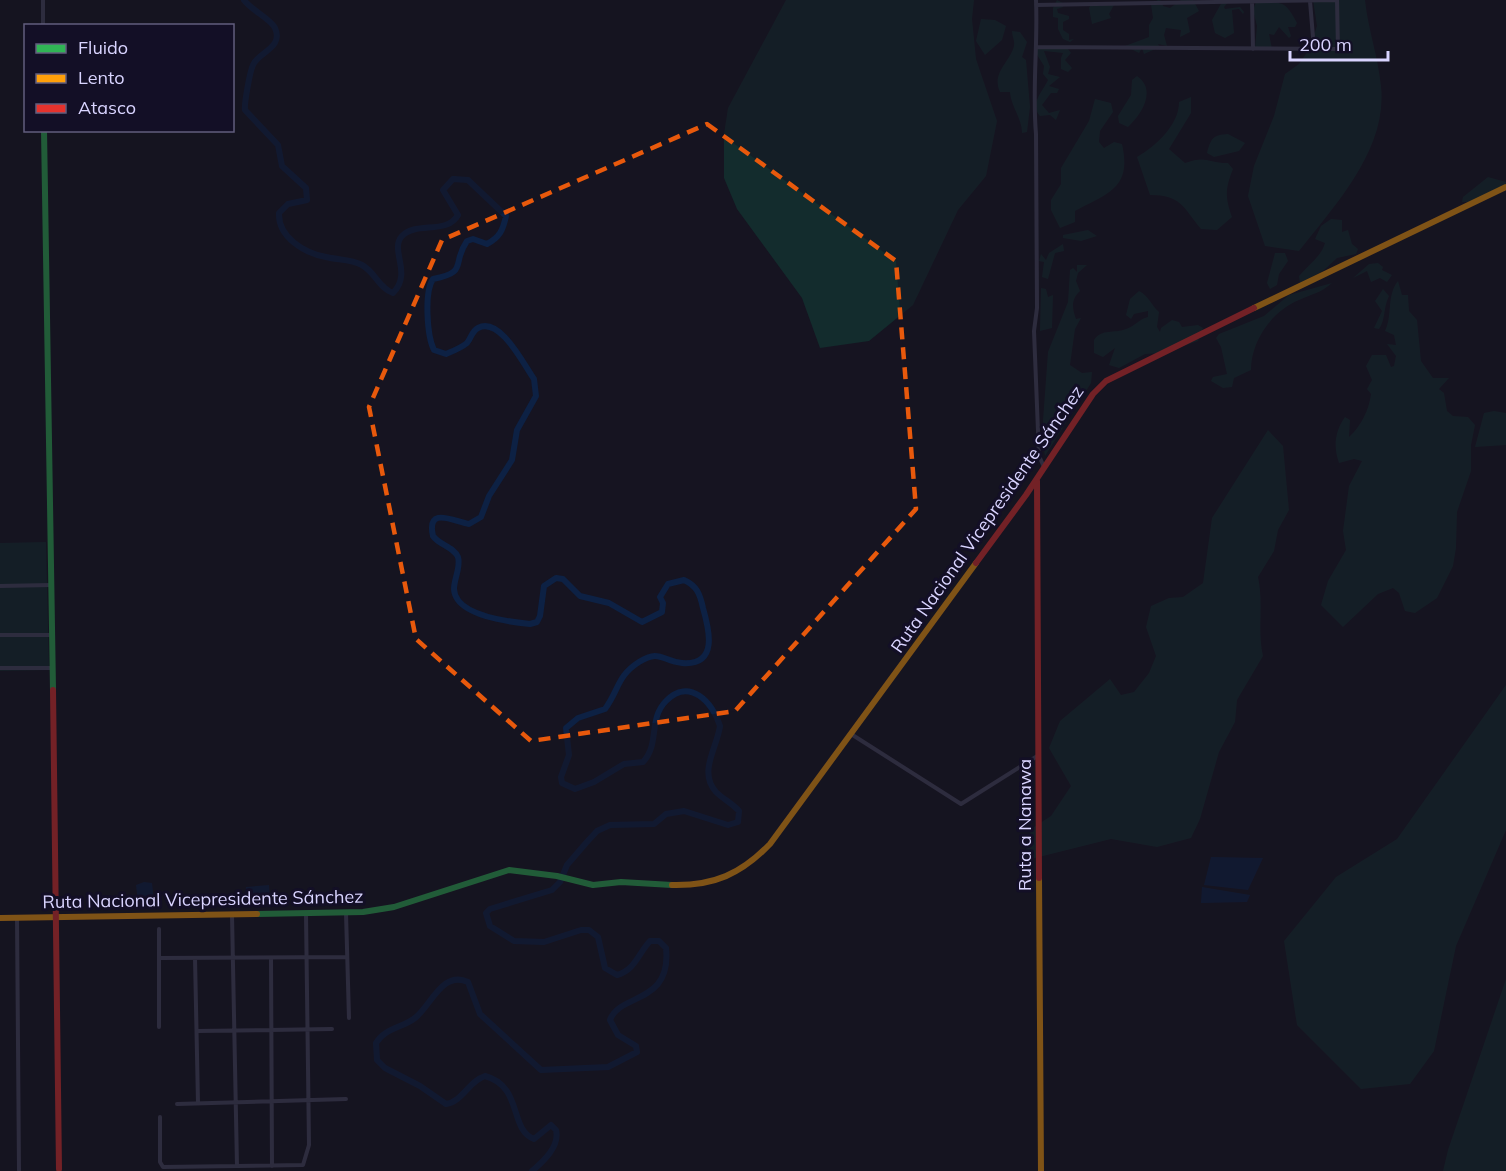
<svg xmlns="http://www.w3.org/2000/svg" width="1506" height="1171" viewBox="0 0 1506 1171" font-family="Mulish,sans-serif">
  <rect width="100%" height="100%" fill="#161421"/>
  <path fill="#132c2d" d="M786,0h188l-2,19 4,40 21,62 -11,55 -28,34 -45,95 -44,36 -49,7 -18,-50 -65,-89 -13,-31v-44l4,-26z
    M1057,0l6,3v4l-6,2 1,4 11,3v3l-6,3v8l6,4v6l5,-1 -4,3 -7,-3 -5,-10v-11l-5,-1v-9z
    M1158,0l4,1 1,5 7,2 11,-8h12l6,11 -12,7 3,14 -10,5 1,-7 -15,-2 -2,7 3,11 -9,-2 2,3 -16,7 -2,-6 -3,5 -14,-7 24,-9v-12l4,-7 -2,-14z
    M1223,0h7l-6,7 1,2 15,-2 4,5 -1,2 -4,-5 -7,1 2,23 -9,5 -10,-5 -3,-13z
    M1313,0h52c3,29 13,56 16,86 7,63 -46,119 -82,165l-34,-5 -17,-50 6,-30 20,-50 11,-42 14,-10 11,-16 7,-22z
    M1092,2l8,4 10,-3 4,2 -5,9 2,4 -19,6 -3,-16z
    M1256,2c26,0 29,-2 41,21l-2,4h-7l3,9 -2,2 -10,-11 -5,8 -5,-1 3,15 -17,-2 2,-21 -4,-16z
    M981,19l14,1 11,6 -4,14 -17,15 -9,-14z
    M1012,31l8,1 7,10 -5,15 4,3 4,47 -3,25 -5,1c0,-15 -11,-26 -12,-41h-10c-9,-19 10,-30 14,-46 1,-6 -2,-9 -2,-15z
    M1037,47l31,2 3,4 -6,7 7,8 -4,4 -7,-3v-11l2,-5 -19,-2 6,16 -2,7 12,3 -11,9 10,3 -2,4h-6l-9,12 7,8 11,-3 -4,10 -6,-5 -10,1c-11,-12 3,-25 8,-36l-5,-6 1,-8 -8,-13z
    M1137,76c20,14 5,38 -9,51l-9,-4 -1,-7 13,-21 1,-15z
    M1191,97v16l-22,36 16,14c21,-8 23,0 43,0l5,6c-8,20 -8,28 -1,48l-15,13 -16,-1c-18,-22 -20,-34 -51,-34l-13,-38c19,-11 42,-32 42,-55z
    M1095,99l16,4 2,9 -13,19 -1,11 5,6 10,-6 8,2c10,44 -13,49 -47,67v11l-15,6 -9,-18v-10l10,-16v-16l28,-47z
    M1228,134l17,9 -6,8 -25,6 -7,-4c4,-15 6,-18 21,-19z
    M1488,177l18,5v5l-37,15h-7l1,-5z
    M1331,219l11,1v12l6,-2 4,14 6,5 -2,5 -19,4 -14,13 -23,12 -1,-7c9,-11 22,-19 26,-33l-10,-4 6,-13z
    M1088,230l9,6 -16,5 -18,-3v-3z
    M1063,244l1,7 -9,2 -7,26 -6,-2 2,-15 -5,-1 2,-7 5,6 3,-7z
    M1275,253h10l3,8 -9,13 -2,11 -7,4 -3,-6z
    M1378,263l5,4 -1,3 10,5 -5,7 -7,-4 -9,4 -4,-11 -14,7 16,-14z
    M1077,265h10l-9,8 -2,8 4,10c-9,8 -8,17 -4,28l5,-1 -6,11 -5,36 12,8 10,-1 -1,11 -46,73 -3,-22 6,-82 20,-50 2,-32 3,-2 4,4z
    M1398,281l4,14h6l1,16 8,9 4,41 12,17h16l-10,11 5,4 3,18 6,5 15,1 7,8 -4,20v26l-14,41 -1,36 -3,18 -16,32 -22,15 -10,-2 -6,-18 -6,-5 -15,6 -35,33 -22,-22 7,-24 18,-31 -3,-19 6,-45 13,-25 -8,-2 -15,4c-6,-17 -4,-32 6,-46l5,3 -1,17c12,-11 20,-27 22,-43l-4,-5 5,-9 -6,-14 6,-11h14l5,12 3,-1 2,-10 -9,-12 9,1 -2,-10 -9,-4c8,-16 1,-35 13,-50z
    M1332,283c-11,10 -20,11 -33,17 -27,11 -48,41 -48,70l-17,8 -2,9 -9,1 -12,-7 2,-4 14,-3 -6,-27 -5,-9 3,-4 45,-18 25,-21z
    M1041,288l5,1 2,8 5,-2 -1,33 -12,3z
    M1383,289l6,7c-6,12 -3,23 -10,33l-5,-1 8,-17 -7,-10z
    M1139,291c10,5 12,14 20,21l-2,15 3,5 1,-4 11,-8 7,2 3,5 16,-2 5,3 -5,13 -36,12 -17,1 -26,14 -10,-3 6,-17 -12,9 -9,-4v-13c8,-12 20,-6 32,-11 9,-3 13,-10 22,-12v-6l-14,3 -3,5 -5,-4 4,-16z
    M1494,411l12,2v32l-31,2 9,-34z
    M1268,430l15,16 6,64 -11,20 -4,21 -16,26c6,27 -1,52 5,79l-26,44 -2,22 -16,30 -19,67 -9,19 -34,9 -46,-8 -88,22 8,-32 20,-13 20,-30 -22,-38 11,-27 50,-42 11,16 13,-3 15,-19 7,-17 -10,-29 5,-21 18,-8 14,-1 20,-14 9,-65z
    M46,542l3,128 -49,1v-128z
    M1506,685v145l-50,116 -22,105 -24,33 -49,5 -64,-64 -13,-84 52,-64 61,-38z
    M1506,979v192h-63l5,-21z"/>
  <path fill="#0d2144" d="M1211,857l52,1 -15,32 -44,-5z
    M144,882l8,1 2,18 -16,1 -2,-17z
    M269,885l1,14 -25,-1 1,-11z
    M1202,887l48,8 -3,7 -46,1z"/>
  <g fill="none" stroke-linecap="round" stroke-linejoin="round">
    <path stroke="#0d2144" stroke-width="6" d="M244,0c7,10 27,19 31,28 9,20 -17,24 -22,37 -3,6 -9,39 -8,45l33,35 4,21 24,22 1,12 -19,4 -9,9c-1,24 25,40 47,44 12,3 25,2 36,8 13,7 17,23 31,28 20,-20 -4,-43 9,-57 14,-15 45,-1 56,-21l-15,-25 10,-11 15,1 38,36c-3,14 -6,21 -19,28l-14,-5 -6,2c-16,23 2,31 -34,38 -9,13 -6,57 1,71l12,4c7,-3 15,-6 21,-11 4,-5 5,-12 11,-15 22,-12 46,37 56,51l2,17 -19,34 -5,30 -23,36 -8,21 -12,7c-14,-2 -43,-19 -36,12 6,9 21,11 25,21 3,10 -4,22 -4,32 1,27 56,33 76,35l7,-2 3,-6 4,-30 12,-8 7,1 17,17 29,7 33,19 20,-10 1,-9 -3,-6 8,-13 16,-4c13,6 16,14 19,28 6,21 16,58 -21,55 -20,-2 -22,-14 -43,-1 -22,14 -20,28 -34,47l-27,9 -12,10 3,27 -8,22 1,6 13,6 19,-7 30,-18 19,-2c17,-18 5,-43 23,-61 23,-24 47,1 54,25 -3,22 -22,46 -4,66 7,7 16,11 23,19l-1,11 -10,3 -44,-14 -18,3 -12,10 -44,1 -13,6 -11,12 -19,22 -7,17 -8,8 -62,19 -4,4 4,13 24,15 30,1 37,-12h8l9,7 7,31 12,7c18,-5 21,-21 33,-34h9l7,7c6,57 -47,45 -56,72l8,15 18,11 1,6 -29,15 -67,3 -61,-56 -12,-32c-26,-12 -37,24 -53,36 -13,10 -30,10 -39,25l1,17 8,8 35,18 26,18c16,-2 23,-23 39,-28 38,10 24,54 49,63l17,-14 5,5c4,16 -12,31 -24,41"/>
    <path stroke="#4a4962" stroke-width="4" d="M43,0v26
      M1036,0c2,45 -4,89 0,134l1,174 -3,23 5,125 5,11
      M1252,1l1,48
      M1310,1l4,48
      M1036,5l301,-5
      M1037,47l301,2 -1,-49
      M0,586l51,-1
      M0,635h52
      M0,668h51
      M851,734l110,70 78,-49
      M346,913l3,105
      M232,915l5,251
      M17,917l2,253
      M160,958l187,-1
      M195,958l3,145
      M271,958l1,208
      M159,1027v-98
      M197,1031l135,-2
      M177,1104l169,-5
      M160,1117v45l3,5 140,-2 6,-20 -3,-231"/>
    <path stroke="#30b455" stroke-width="6" d="M44,130l9,560
      M257,914l106,-2 31,-5 115,-37 48,6 36,9 28,-3 51,3"/>
    <path stroke="#ff9f0a" stroke-width="6" d="M1254,308l252,-121
      M1039,878l2,293
      M672,885c42,1 69,-11 98,-41l206,-281
      M0,918l257,-4"/>
    <path stroke="#e5322d" stroke-width="6" d="M1037,481l2,397
      M976,563l50,-68 67,-101 13,-13 148,-73
      M53,690l6,479"/>
  </g>
  <path d="M0 0H1506V1171H0ZM707,124l189,137 20,248 -181,202 -204,30 -115,-102 -47,-232 73,-167z" fill="#161421" fill-opacity=".55" fill-rule="evenodd"/>
  <path fill="none" stroke="#e8590c" stroke-width="4.5" stroke-dasharray="12 8" stroke-linejoin="round" d="M707,124l189,137 20,248 -181,202 -204,30 -115,-102 -47,-232 73,-167z"/>
  <g text-anchor="middle" dominant-baseline="central" stroke-width="6" stroke-linejoin="round" paint-order="stroke">
    <g font-size="18" fill="#d9d4ff" stroke="#130f26">
      <text transform="translate(987 519) rotate(-55)">Ruta Nacional Vicepresidente Sánchez</text>
      <text transform="translate(1024 825) rotate(-90)">Ruta a Nanawa</text>
      <text transform="translate(203 899) rotate(-1)">Ruta Nacional Vicepresidente Sánchez</text>
    </g>
  </g>
  <rect x="24" y="24" width="210" height="108" fill="#130f26" stroke="#625e7d" stroke-width="1.5"/>
  <rect x="36" y="44" width="30" height="9" fill="#30b455" stroke="#625e7d" stroke-width="1.5"/>
  <text x="78" y="54" font-size="18" fill="#d9d4ff">Fluido</text>
  <rect x="36" y="74" width="30" height="9" fill="#ff9f0a" stroke="#625e7d" stroke-width="1.5"/>
  <text x="78" y="84" font-size="18" fill="#d9d4ff">Lento</text>
  <rect x="36" y="104" width="30" height="9" fill="#e5322d" stroke="#625e7d" stroke-width="1.5"/>
  <text x="78" y="114" font-size="18" fill="#d9d4ff">Atasco</text>
  <path d="M1290 51v9h98v-9" fill="none" stroke="#d9d4ff" stroke-width="3"/>
  <text x="1299" y="51" font-size="18" fill="#d9d4ff" stroke="#130f26" stroke-width="4.5" paint-order="stroke">200 m</text>
</svg>
